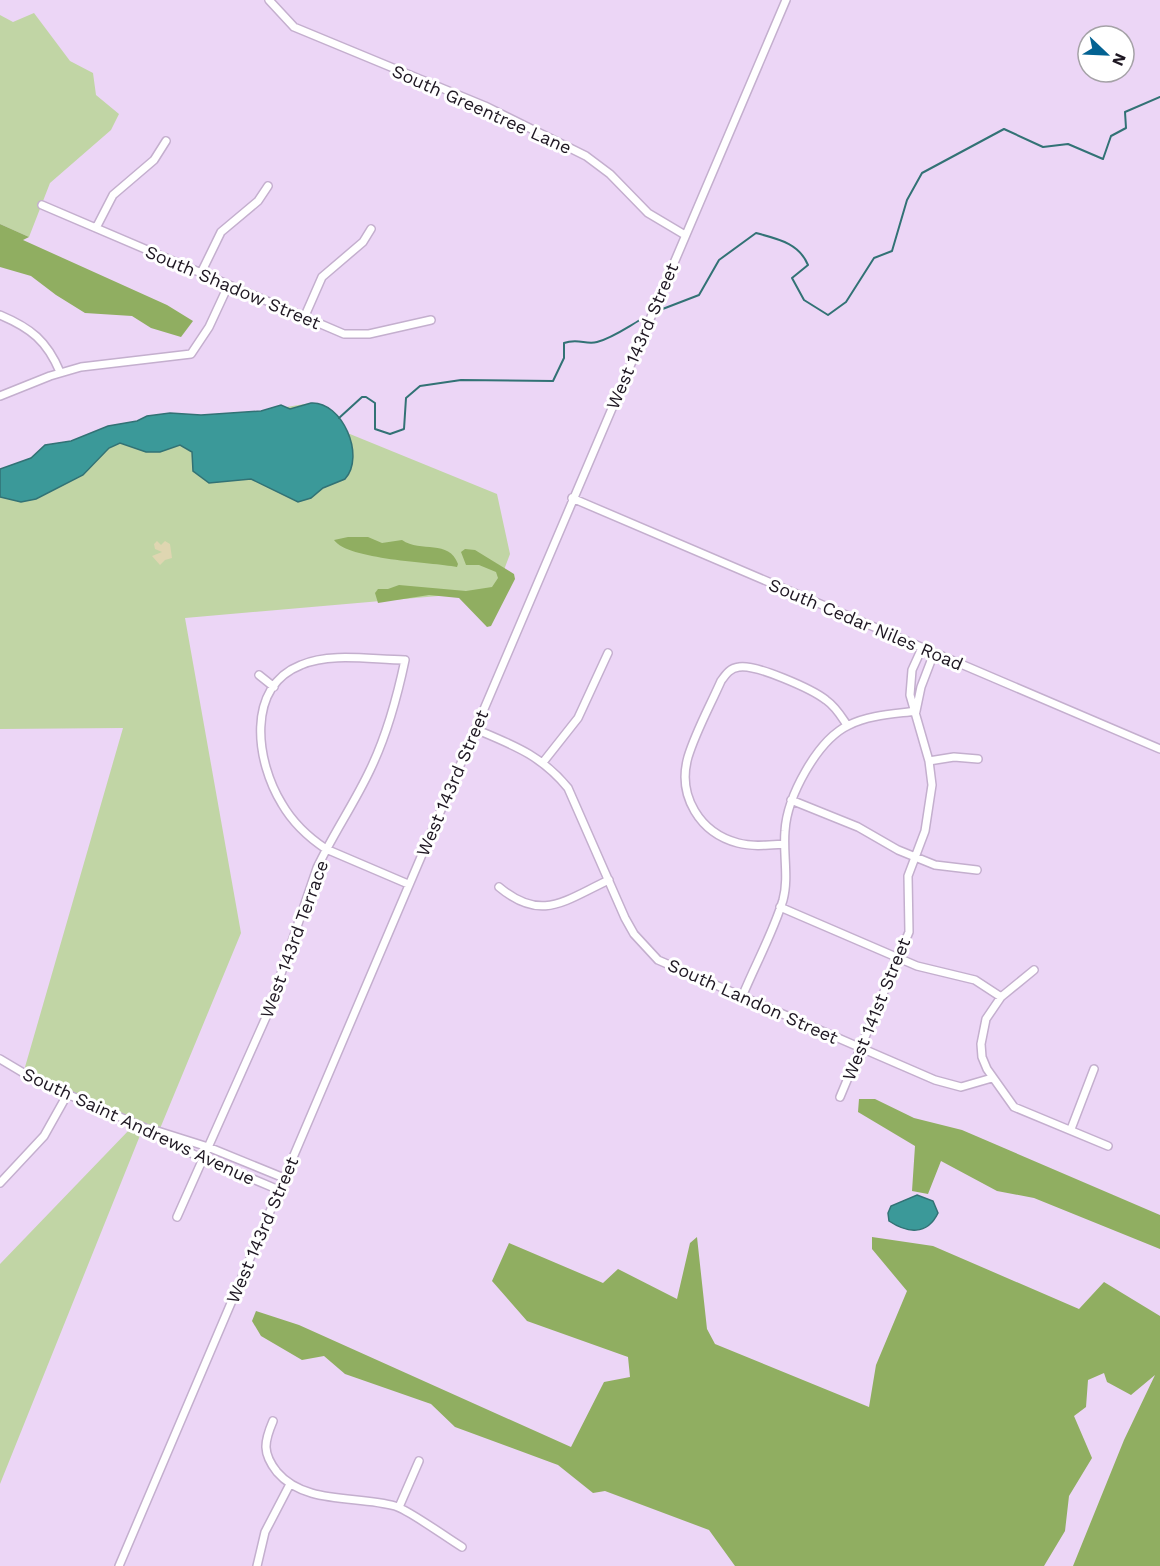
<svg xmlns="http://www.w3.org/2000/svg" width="1160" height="1566" viewBox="0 0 1160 1566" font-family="'Work Sans',sans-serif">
  <rect width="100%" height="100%" fill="#ecd6f6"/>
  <path fill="#c1d5a5" d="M34,13l36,48 23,12 3,22 23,19 -8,16 -61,53 -21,54 -29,-13v-209l13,7z
    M311,403c18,3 26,12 34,29l152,62 13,60 -14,37 -311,27 56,315 -82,198 -136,-57 100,-346 -123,1v-256h6l43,-27z
    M130,1129l11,4 -141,351v-220z"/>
  <path fill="#90ae61" d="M0,224l29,13 -6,3 144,65 26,16 -12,16 -30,-9 -19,-12 -47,-3 -29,-18 -25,-19 -31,-9z
    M348,537h20l14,6 20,-3c19,13 47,-1 56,24l-1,3c-26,-5 -109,-7 -123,-27z
    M465,549l10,1 39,24 1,5 -24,47 -4,1 -28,-29 -30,-3 -51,8 -3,-10 3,-4h10l11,-4 67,6 26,-4 6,-9 -2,-6 -17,-7h-13l-5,-13z
    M859,1099h16l39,19 48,12 198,85v34l-126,-51 -37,-7 -56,-30 -13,33 -16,-3 3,-45 -57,-34z
    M697,1237l10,92 8,15 154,63 7,-42 31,-74 -35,-42v-12l61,9 146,63 25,-27 56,34v250h-87l51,-126 31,-65 -24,20 -24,-13 -3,-9 -16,7 -2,27 -12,9 18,42 -23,38 -4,35 -21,35h-309l-26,-36 -104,-39 -12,2 -35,-28 -103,-38 -24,-23 -86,-30 -21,-18 -22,4 -41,-24 -9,-15 4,-10 43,14 272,122 33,-65 26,-5 -2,-20 -101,-36 -35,-40 17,-38 94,40 15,-14 59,30 13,-56z"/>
  <path fill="#dfd6b1" d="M165,541l5,3 2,14 -7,2 -5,5 -8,-9 10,-4 -7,-3 -1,-5 3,-3 4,4z"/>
  <path fill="#3b9999" stroke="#327275" stroke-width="1.5" d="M311,403c31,-2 55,53 34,76l-22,9 -12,10 -13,4 -47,-23 -42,4 -16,-12 -1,-19 -12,-7 -20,7h-14l-26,-9 -11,5 -26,27 -47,24 -15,3 -21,-5v-28l31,-11 14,-13 26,-4 37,-15 29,-5 10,-5 23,-3 31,2 60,-4 20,-6 9,4z
    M917,1195l16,6 5,12c-11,23 -31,20 -49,8l-1,-8 3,-7z"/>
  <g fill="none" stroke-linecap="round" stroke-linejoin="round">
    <path stroke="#327275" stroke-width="2" d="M660,310l39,-15 20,-35 37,-27c22,6 43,10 52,32l-16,13 12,22 24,15 18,-13 28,-44 18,-7 15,-51 15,-27 82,-44 39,18 25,-3 35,15 8,-23 15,-8 -1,-16 35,-15
      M339,418l23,-21h4l9,6v26l15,5 14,-5 2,-31 14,-12 41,-6 92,1 11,-23v-15c14,-5 22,2 33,-1 15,-4 29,-14 43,-22"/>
    <g stroke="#c4afce" stroke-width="10">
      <path id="minor" d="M269,0l25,27 191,79 101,50 24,18 38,39 37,22
        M42,205l302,129h25l62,-14
        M96,228l17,-33 41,-35 12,-19
        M201,273l20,-41 37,-31 10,-15
        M0,315c31,13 47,26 60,57
        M304,318l18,-41 41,-35 8,-13
        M0,396l50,-20 31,-9 110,-13 18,-27 19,-41
        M572,498l588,251
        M259,675l15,12
        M916,711l5,-24 13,-34
        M475,729c38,16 66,26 93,59l57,130 9,16 24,26 277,120 26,7 31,-9
        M544,761l34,-43 30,-65
        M929,761l25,-4 24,2
        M791,800l67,27 40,23 37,15 42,5
        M784,844c-15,1 -31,3 -46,-1 -38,-10 -61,-47 -50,-86 8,-26 22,-51 33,-76 5,-7 9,-13 18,-14 17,-3 73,22 87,33 10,7 15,16 21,25
        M499,887c43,36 66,13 110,-7
        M780,907l137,59 58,14 26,17
        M1034,970l-33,27 -15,22 -5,25 1,13 5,12 27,38 94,39
        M742,997c13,-32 31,-64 41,-97 6,-22 0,-46 2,-69 2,-34 32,-91 64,-106 20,-10 45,-11 67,-14
        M0,1059l37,22 106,46 50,27 86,36
        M840,1097l69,-165 -1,-56 17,-45 7,-46 -3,-24 -19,-66 2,-25 10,-22
        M151,1129l57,18 76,31
        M1071,1129l23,-60
        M0,1183l44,-47 23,-41
        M177,1217l90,-202 50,-147c16,-34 37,-64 53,-98 17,-35 27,-72 35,-110 -32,0 -74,-8 -104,5 -56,22 -45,97 -19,139 11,19 26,33 44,45l82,35
        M273,1421c-9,21 -11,32 4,51 28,33 80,23 118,34 14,4 52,32 67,41
        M399,1507l20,-46
        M119,1566l667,-1566
        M257,1566l8,-34 25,-48"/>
    </g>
    <use href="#minor" stroke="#fff" stroke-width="7"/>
  </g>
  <g text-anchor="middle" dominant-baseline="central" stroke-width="6" stroke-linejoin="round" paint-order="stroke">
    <g font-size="18" fill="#1e1722" stroke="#fff">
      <text transform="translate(482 109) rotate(24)">South Greentree Lane</text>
      <text transform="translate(233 287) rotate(23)">South Shadow Street</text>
      <text transform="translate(642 336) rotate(-67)">West 143rd Street</text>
      <text transform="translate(866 624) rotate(23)">South Cedar Niles Road</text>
      <text transform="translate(452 783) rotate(-67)">West 143rd Street</text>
      <text transform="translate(294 939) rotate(-70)">West 143rd Terrace</text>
      <text transform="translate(753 1001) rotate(24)">South Landon Street</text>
      <text transform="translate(876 1009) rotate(-68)">West 141st Street</text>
      <text transform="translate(139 1126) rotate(25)">South Saint Andrews Avenue</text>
      <text transform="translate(262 1230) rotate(-67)">West 143rd Street</text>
    </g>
  </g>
  <g transform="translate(1106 54) rotate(113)"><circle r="28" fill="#ffffff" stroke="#a5a2a7" stroke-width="1.5"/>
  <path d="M0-4.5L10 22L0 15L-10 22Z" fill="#036292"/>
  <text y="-9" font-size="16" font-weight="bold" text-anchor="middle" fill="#1e1722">N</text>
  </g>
</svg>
